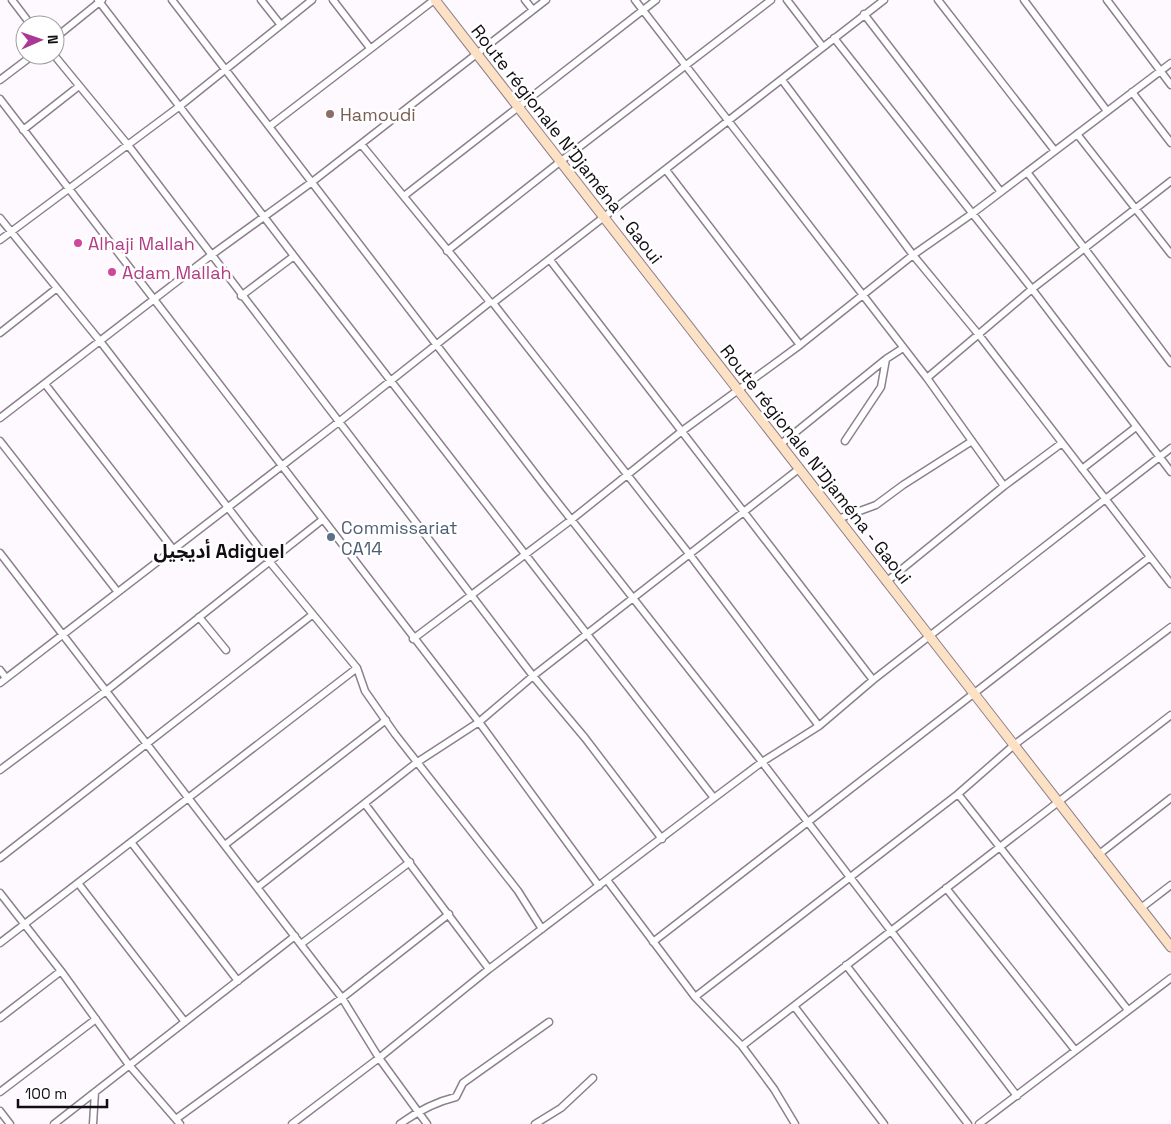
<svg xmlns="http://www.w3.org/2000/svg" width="1171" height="1124" viewBox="0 0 1171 1124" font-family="'Space Grotesk','Noto Sans Arabic',sans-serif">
  <rect width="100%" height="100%" fill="#fef9ff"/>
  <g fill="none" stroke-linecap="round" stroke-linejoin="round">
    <g stroke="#8b808d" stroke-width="9">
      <path id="street" d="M12,0l19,25
        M98,0l196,256 420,542
        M172,0l372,485 218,277 255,334
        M261,0l19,24
        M333,0l37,48
        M525,0l8,10
        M635,0l292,378 77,108
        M787,0l36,47
        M938,0l117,151
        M1024,0l83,111
        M1107,0l64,85
        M864,14l137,178
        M55,38l47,-38
        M834,38l198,251 139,183
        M54,55l74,90 405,531 52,62 77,101
        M0,80l33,-25
        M782,80l131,175 66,80 192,249
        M1132,92l39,51
        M0,99l479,623 120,164
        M270,126l164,-126
        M23,130l56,-44
        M1077,134l94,120
        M361,144l129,158
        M666,170l134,175
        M1027,172l144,191
        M404,196l252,-196
        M0,218l100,123 169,220 88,107 8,23 30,43 123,157 24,38
        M0,240l180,-134 132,-106
        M447,251l114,-90 210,-161
        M550,260l323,420
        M241,296l53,-40
        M493,303l197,252 129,171
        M0,333l57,-45
        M927,378l105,-89 139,-108
        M45,384l128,165
        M0,418l210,-162 102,-74 234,-182
        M0,441l117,150
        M845,441l36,-54 5,-28
        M781,444l105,-85 17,-11
        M1082,469l54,-42
        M838,519l38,-14 27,-20 69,-44
        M0,553l342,445 37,60 48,66
        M886,582l118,-96 58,-43
        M199,617l27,33
        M413,639l158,-119 111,-89 118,-86 113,-90 60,-42 198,-150
        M0,670l6,8
        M0,683l340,-262 150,-119 3,1 391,-303
        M0,770l106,-79 216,-171
        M958,794l170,216
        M365,804l124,165
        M131,842l107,139
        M226,844l160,-124
        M1098,855l73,-57
        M0,858l312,-243
        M607,880l88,117 47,49 32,43 21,35
        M78,883l107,139
        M258,887l158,-124 63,-41 54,-46 267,-208
        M946,888l129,162
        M0,893l61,78 68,94 51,59
        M1141,908l30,-23
        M653,942l497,-385
        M0,943l357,-275
        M301,944l109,-82
        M846,965l122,159
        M695,997l263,-203 56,-49 157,-118
        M794,1006l90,118
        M0,1018l61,-47
        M742,1046l429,-331
        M0,1092l96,-73
        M0,1111l10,13
        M176,1119l166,-121 107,-84
        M54,1124l241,-188
        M93,1124l2,-32
        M292,1124l87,-66 110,-89 225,-171 48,-36 57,-36 54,-46 298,-232
        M400,1124c18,-13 35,-22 56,-27l7,-14 86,-61
        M535,1124l26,-16 32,-30
        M979,1124l192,-146"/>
    </g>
    <g stroke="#8b808d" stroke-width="11">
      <path id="secondary" d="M435,0l736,947"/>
    </g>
    <use href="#street" stroke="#fff" stroke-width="6"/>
    <use href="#secondary" stroke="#fde1c5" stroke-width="9"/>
  </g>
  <circle fill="#8d6e63" stroke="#fff" stroke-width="2" cx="330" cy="114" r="5"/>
  <g fill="#d1479c" stroke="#fff" stroke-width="2">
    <circle cx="78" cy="243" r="5"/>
    <circle cx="112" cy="272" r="5"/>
  </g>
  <circle fill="#5c6f8a" stroke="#fff" stroke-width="2" cx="331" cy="537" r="5"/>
  <g text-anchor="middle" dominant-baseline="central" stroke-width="5" stroke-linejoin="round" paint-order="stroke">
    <g font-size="18" fill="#785e54" stroke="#fff" text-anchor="start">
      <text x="340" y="114">Hamoudi</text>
    </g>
    <g font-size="18" fill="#110d12" stroke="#fff">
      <text transform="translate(567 144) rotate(52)">Route régionale N'Djaména - Gaoui</text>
      <text transform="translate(816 464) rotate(52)">Route régionale N'Djaména - Gaoui</text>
    </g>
    <g font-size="18" fill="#b23c85" stroke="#fff" text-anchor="start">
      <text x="88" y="243">Alhaji Mallah</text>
      <text x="122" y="272">Adam Mallah</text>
    </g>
    <g font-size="18" fill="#4e5e75" stroke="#fff" text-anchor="start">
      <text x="341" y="527">Commissariat<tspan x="341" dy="21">CA14</tspan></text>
    </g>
    <g font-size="19" font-weight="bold" fill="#110d12" stroke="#fff">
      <text x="219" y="551">أديجيل Adiguel</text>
    </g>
  </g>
  <g transform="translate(40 40) rotate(88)"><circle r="24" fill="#ffffff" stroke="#a09ea0"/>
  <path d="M0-4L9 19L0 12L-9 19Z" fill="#aa3995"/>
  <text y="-8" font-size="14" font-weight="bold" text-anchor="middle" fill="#110d12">N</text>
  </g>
  <path d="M18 1099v8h89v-8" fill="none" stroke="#110d12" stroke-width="2.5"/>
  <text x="25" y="1099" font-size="15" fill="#110d12" stroke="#ffffff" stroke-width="4" paint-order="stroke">100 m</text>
</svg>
